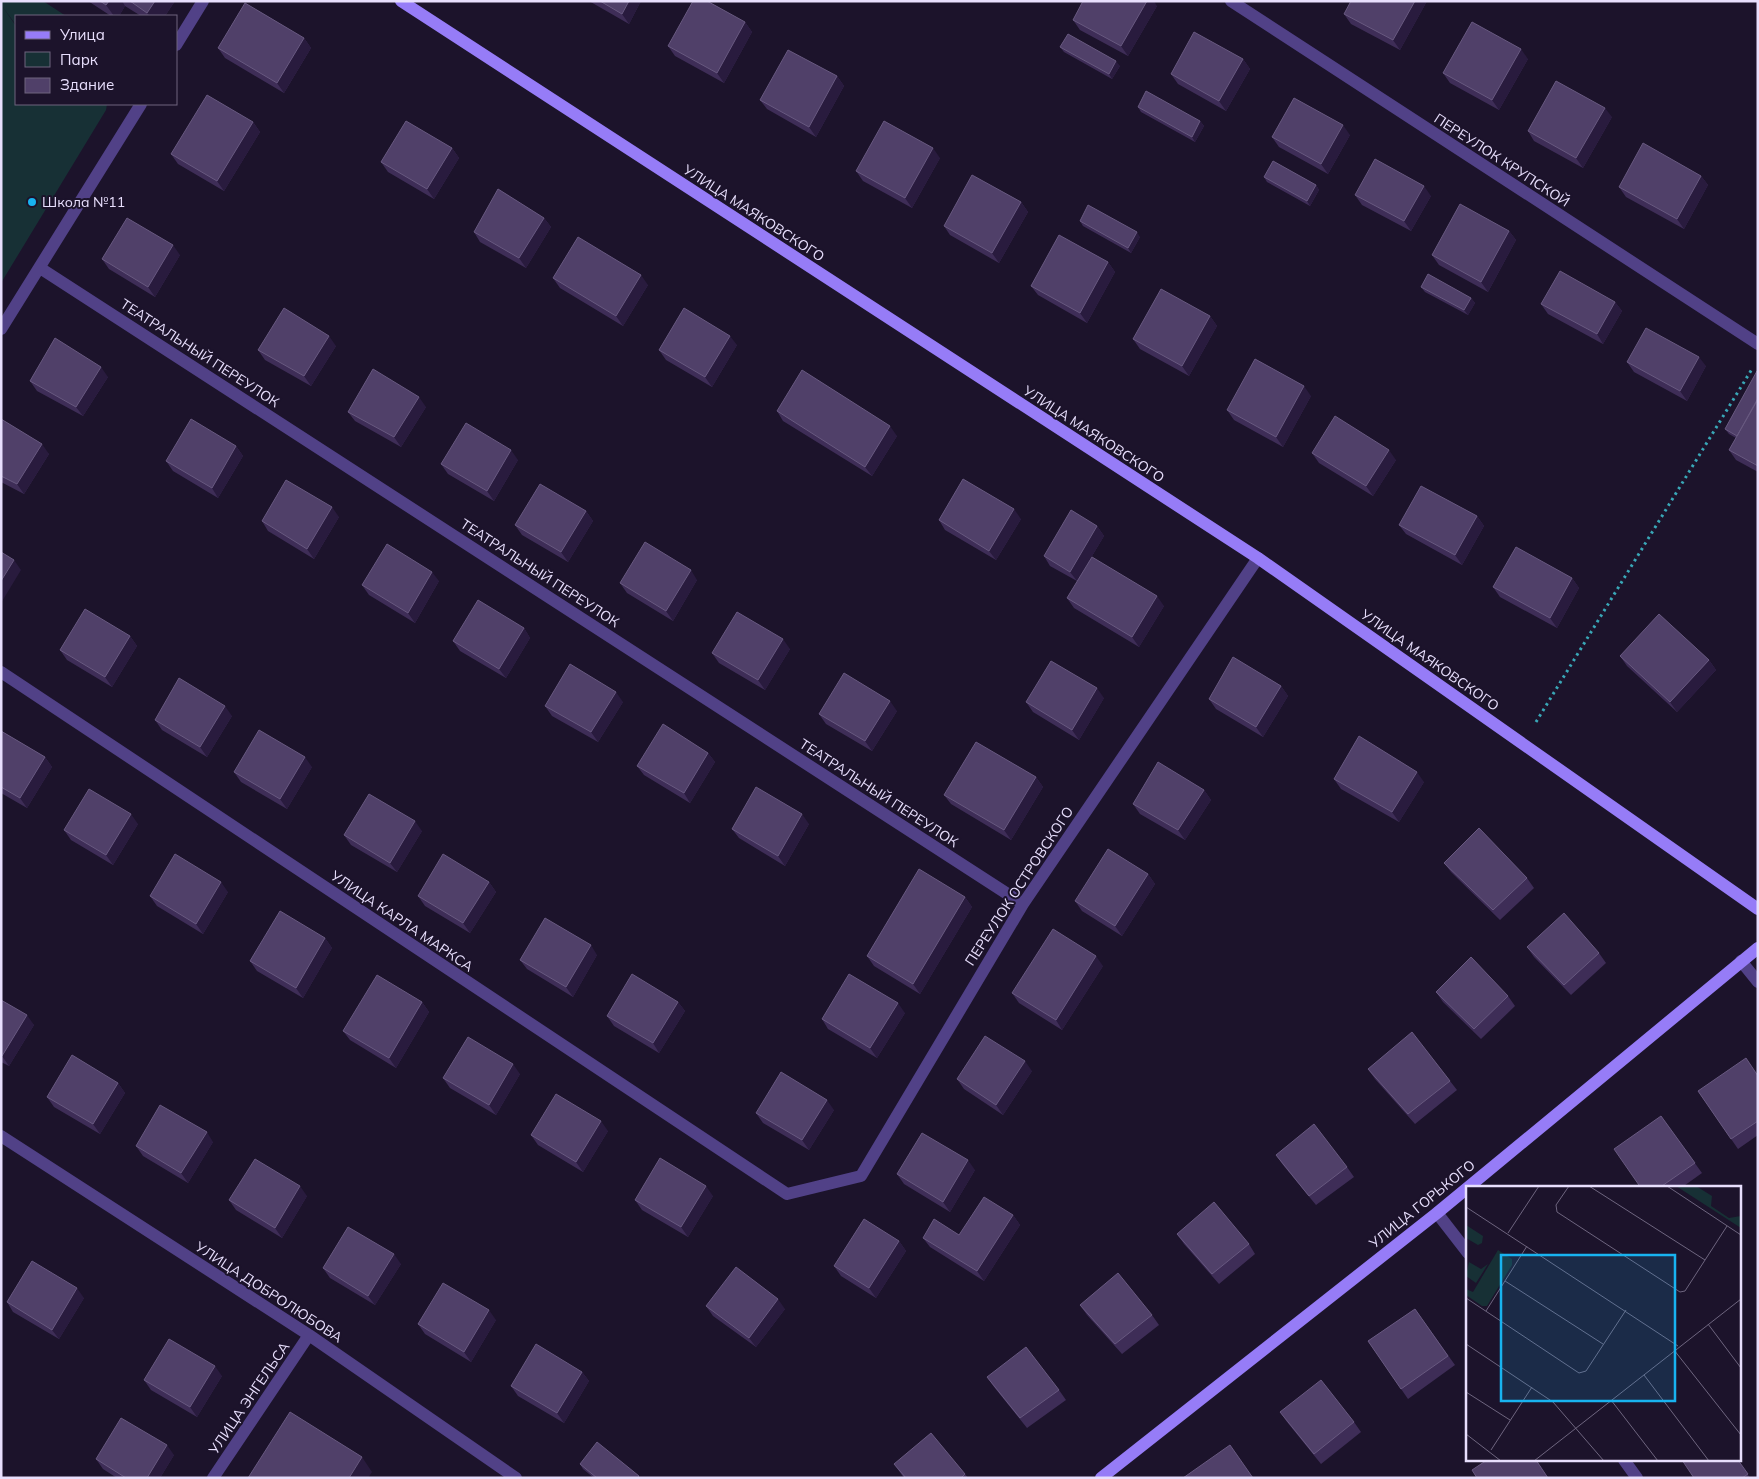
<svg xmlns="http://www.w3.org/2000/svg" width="1759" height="1479" viewBox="0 0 1759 1479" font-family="Mulish,sans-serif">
  <rect width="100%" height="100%" fill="#1c132b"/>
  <path fill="#173035" d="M1,1h42l23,15h-50v9l-14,-19 14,20v78h91l-1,6 -105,173z"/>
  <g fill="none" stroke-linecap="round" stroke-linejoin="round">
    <path stroke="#39a7b7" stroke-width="3" stroke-dasharray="2.5 4" stroke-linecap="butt" d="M1536,722l216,-353"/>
    <path stroke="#514187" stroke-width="12" d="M1231,1l527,343
      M176,45l27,-44
      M40,268l983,636
      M1,329l140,-225
      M1,672l786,522 74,-18 162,-272 235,-346
      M1741,961l17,21
      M1,1136l308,199 207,143
      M1437,1213l31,40
      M1624,1460l13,18
      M213,1478l96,-143"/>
    <path stroke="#967cf7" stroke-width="12" d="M401,1l857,557 500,351
      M1101,1478l336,-265 321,-265"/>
  </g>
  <path fill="#3e2d57" d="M88,1h87l-10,15h-24l-16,-10 -6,10h-8z
    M589,1h52l-12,23z
    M1427,1l-27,49 -49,-26 -7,-10z
    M1157,6l-29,50 -48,-26 -7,-10z
    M745,22l7,10 -28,51 -49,-27 -7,-10z
    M304,38l7,10 -27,45 -59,-35 -7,-10z
    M1060,47l60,19 -8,13 -48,-27z
    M1243,59l7,10 -24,42 -48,-27 -7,-10z
    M1528,59l-29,51 -49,-27 -7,-10z
    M837,76l7,10 -28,51 -49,-28 -7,-9z
    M1138,107l62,14 4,5 -9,16 -54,-30z
    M1612,117l-29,51 -49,-27 -6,-10z
    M253,122l7,10 -36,59 -46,-27 -7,-10z
    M1350,135l-22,39 -49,-27 -7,-10z
    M452,148l7,10 -25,41 -46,-27 -7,-10z
    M940,158l-28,50 -49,-27 -7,-10z
    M1701,176l7,9 -24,44 -58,-32 -7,-10z
    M1264,177l52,8 3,5 -9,16 -43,-24z
    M1355,195l76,1 -20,35 -49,-26z
    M1021,202l7,10 -29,51 -49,-28 -6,-9z
    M544,218l7,9 -25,41 -46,-26 -6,-10z
    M1080,221l60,16 -9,16 -48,-27z
    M1509,231l7,9 -28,52 -49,-27 -7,-10z
    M180,255l-25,42 -46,-28 -7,-10z
    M1108,262l7,10 -28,51 -49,-28 -7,-9z
    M553,278l95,7 -25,41 -63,-38z
    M1421,287l50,11 4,5 -7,12 -43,-23z
    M1615,302l7,9 -19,33 -55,-30 -7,-10z
    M1210,316l7,10 -28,50 -49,-27 -7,-10z
    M737,345l-25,42 -46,-27 -7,-10z
    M336,346l-25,40 -46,-26 -7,-10z
    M1627,362l79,4 -19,35 -53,-29z
    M1758,371v101l-22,-12 -7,-10 7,-12 -7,-4 -4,-5z
    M108,377l-25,39 -46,-25 -7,-10z
    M1311,396l-28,51 -49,-27 -7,-10z
    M426,407l-25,40 -46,-26 -7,-9z
    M777,411l120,25 -25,40 -89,-55z
    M1,419l48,35 -25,40 -23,-12z
    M236,446l7,10 -25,42 -45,-27 -7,-10z
    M1312,453l84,7 -23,36 -54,-33z
    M518,460l-24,41 -46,-27 -7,-10z
    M586,511l7,10 -25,41 -46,-27 -7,-10z
    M1477,516l7,10 -22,39 -56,-31 -7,-9z
    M339,517l-25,42 -46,-28 -6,-10z
    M1021,519l-25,41 -51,-30 -6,-10z
    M1097,526l7,10 -27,45 -27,-15 -6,-10z
    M1572,578l7,10 -22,40 -57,-31 -7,-10z
    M697,580l-24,41 -46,-28 -7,-10z
    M439,581l-24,42 -46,-28 -7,-10z
    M1067,598l97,8 -25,41 -65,-39z
    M524,628l6,10 -24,40 -46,-27 -7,-10z
    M130,636l7,10 -25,41 -45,-27 -7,-10z
    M790,649l-25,41 -46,-27 -7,-10z
    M1620,656l89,4 7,10 -39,42 -50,-46z
    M1281,686l7,10 -25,41 -47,-28 -7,-10z
    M1104,698l-25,42 -46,-28 -7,-10z
    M623,702l-25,40 -46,-26 -7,-10z
    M897,711l-25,40 -46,-27 -7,-10z
    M232,716l-25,41 -45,-27 -7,-10z
    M1,731l44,26 7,10 -25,41 -26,-15z
    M708,753l7,9 -25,41 -46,-28 -7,-9z
    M312,767l-25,42 -46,-27 -7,-10z
    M1036,777l7,10 -32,53 -60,-36 -7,-9z
    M1334,779l90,3 -25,40 -58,-33z
    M1204,790l7,10 -26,40 -45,-26 -7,-10z
    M138,824l-25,41 -42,-25 -7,-10z
    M809,824l-24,42 -46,-28 -7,-9z
    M422,831l-25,41 -46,-27 -7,-10z
    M1444,863l83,15 7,10 -34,32 -49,-48z
    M1148,874l7,10 -33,52 -40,-25 -7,-10z
    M489,882l7,10 -26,41 -45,-27 -7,-10z
    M228,892l-25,42 -46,-28 -7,-10z
    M965,897l7,10 -52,87 -46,-28 -7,-10z
    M325,938l7,10 -29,50 -46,-27 -7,-10z
    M1527,947l72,6 7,10 -35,32 -37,-38z
    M597,955l-24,42 -46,-28 -7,-9z
    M1103,966l-41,64 -43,-27 -7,-10z
    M1436,992l72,4 7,10 -34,33 -38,-37z
    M1,1000l33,25 -25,41 -8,-4z
    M422,1002l7,10 -33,56 -46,-28 -7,-9z
    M678,1002l7,9 -26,42 -45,-27 -7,-10z
    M905,1013l-28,45 -49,-29 -6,-10z
    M1368,1069l82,12 7,9 -42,34 -40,-45z
    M1032,1071l-29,44 -39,-26 -7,-10z
    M520,1074l-24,41 -46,-27 -7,-10z
    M1758,1076v59l-20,14 -40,-58z
    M118,1083l7,10 -25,41 -46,-27 -7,-10z
    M834,1110l-25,40 -46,-27 -7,-10z
    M1661,1116l41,57 -21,15h-40z
    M608,1131l-25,41 -45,-27 -7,-10z
    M213,1142l-25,41 -45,-27 -7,-10z
    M1276,1155l71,12 7,10 -38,28 -33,-40z
    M975,1170l-25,42 -46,-28 -7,-10z
    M307,1196l-25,42 -46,-28 -7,-10z
    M713,1196l-25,41 -46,-27 -7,-10z
    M1013,1215l7,10 -36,56 -54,-34 -7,-9 36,-3z
    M1177,1234l72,10 6,10 -36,30 -35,-40z
    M899,1241l7,10 -30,47 -35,-22 -7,-10z
    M401,1264l-26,41 -45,-27 -7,-10z
    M84,1298l-25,41 -46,-27 -6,-10z
    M1080,1305l72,10 7,10 -37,29 -35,-39z
    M706,1306l79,3 -29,38 -43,-31z
    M1415,1309l40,56 -47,34 -40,-58z
    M496,1320l-25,42 -46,-28 -7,-10z
    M582,1372l7,9 -25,42 -46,-27 -7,-10z
    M222,1376l-25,41 -46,-27 -7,-10z
    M987,1377l72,13 7,10 -39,28 -33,-41z
    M1280,1412l74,10 7,10 -40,32 -34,-42z
    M174,1455l-14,23h-43l-14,-9 -7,-10z
    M1738,1460l12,18h-56z
    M580,1464l59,12 1,2h-46l-11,-9z
    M894,1464l71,10 3,4h-64z"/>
  <path fill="#291b3e" d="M109,1h13l3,5 -6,10h-5l-8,-11z
    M155,1h20l-10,15h-15l-3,-3z
    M629,1h12l-12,23 -7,-10z
    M1147,1h7l3,5 -29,50 -7,-10z
    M1415,1h12l-27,49 -7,-10z
    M745,22l7,10 -28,51 -7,-10z
    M304,38l7,10 -27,45 -7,-10z
    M1521,49l7,10 -29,51 -7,-10z
    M1243,59l7,10 -24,42 -7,-10z
    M1116,61l4,5 -8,13 -3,-5z
    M837,76l7,10 -28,51 -7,-10z
    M1605,108l7,9 -29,51 -7,-10z
    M1200,121l4,5 -9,16 -3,-5z
    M253,122l7,10 -36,59 -7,-10z
    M1343,125l7,10 -22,39 -7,-10z
    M452,148l7,10 -25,41 -7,-10z
    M933,148l7,10 -28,50 -7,-10z
    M1701,176l7,9 -24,44 -7,-10z
    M1316,185l3,5 -9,16 -3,-5z
    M1424,186l7,10 -20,35 -7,-10z
    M1021,202l7,10 -29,51 -7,-10z
    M544,218l7,9 -25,41 -7,-10z
    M1509,231l7,9 -28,52 -7,-10z
    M1137,232l3,5 -9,16 -3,-5z
    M173,245l7,10 -25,42 -7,-10z
    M1108,262l7,10 -28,51 -7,-10z
    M641,275l7,10 -25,41 -7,-10z
    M1471,298l4,5 -7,12 -4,-5z
    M1615,302l7,9 -19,33 -6,-10z
    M1210,316l7,10 -28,50 -7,-10z
    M329,336l7,10 -25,40 -7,-10z
    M730,336l7,9 -25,42 -7,-10z
    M1699,357l7,9 -19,35 -7,-10z
    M101,367l7,10 -25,39 -7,-9z
    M1304,386l7,10 -28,51 -7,-10z
    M419,397l7,10 -25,40 -7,-10z
    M890,426l7,10 -25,40 -7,-9z
    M42,444l7,10 -25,40 -7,-10z
    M236,446l7,10 -25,42 -6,-10z
    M511,450l7,10 -24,41 -7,-10z
    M1389,450l7,10 -23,36 -7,-10z
    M332,507l7,10 -25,42 -7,-10z
    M1014,509l7,10 -25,41 -7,-9z
    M586,511l7,10 -25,41 -7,-10z
    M1477,516l7,10 -22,39 -7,-10z
    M1097,526l7,10 -27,45 -7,-9z
    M14,560l7,10 -20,33v-22z
    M691,570l6,10 -24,41 -7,-10z
    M432,572l7,9 -24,42 -7,-10z
    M1572,578l7,10 -22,40 -7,-10z
    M1157,596l7,10 -25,41 -7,-10z
    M524,628l6,10 -24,40 -7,-9z
    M130,636l7,10 -25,41 -7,-10z
    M783,639l7,10 -25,41 -7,-10z
    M1709,660l7,10 -39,42 -7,-10z
    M1281,686l7,10 -25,41 -7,-10z
    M1097,688l7,10 -25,42 -7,-10z
    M616,692l7,10 -25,40 -7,-10z
    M890,701l7,10 -25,40 -7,-10z
    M225,706l7,10 -25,41 -7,-10z
    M708,753l7,9 -25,41 -6,-10z
    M45,757l7,10 -25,41 -7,-10z
    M305,757l7,10 -25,42 -7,-10z
    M1417,772l7,10 -25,40 -7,-10z
    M1036,777l7,10 -32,53 -7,-10z
    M1204,790l7,10 -26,40 -7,-10z
    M131,814l7,10 -25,41 -7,-10z
    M802,814l7,10 -24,42 -7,-10z
    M415,821l7,10 -25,41 -7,-9z
    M1148,874l7,10 -33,52 -7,-10z
    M221,882l7,10 -25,42 -7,-10z
    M489,882l7,10 -26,41 -7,-10z
    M965,897l7,10 -52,87 -7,-10z
    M325,938l7,10 -29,50 -7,-10z
    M591,945l6,10 -24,42 -7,-10z
    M1096,956l7,10 -41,64 -6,-10z
    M422,1002l7,10 -33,56 -7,-10z
    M678,1002l7,9 -26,42 -6,-10z
    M898,1003l7,10 -28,45 -7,-10z
    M27,1015l7,10 -25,41 -7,-10z
    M1025,1061l7,10 -29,44 -7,-10z
    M513,1064l7,10 -24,41 -7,-10z
    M118,1083l7,10 -25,41 -7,-10z
    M827,1100l7,10 -25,40 -7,-10z
    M601,1121l7,10 -25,41 -7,-10z
    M207,1132l6,10 -25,41 -7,-10z
    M968,1160l7,10 -25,42 -7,-10z
    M300,1186l7,10 -25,42 -7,-10z
    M706,1186l7,10 -25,41 -7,-10z
    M1013,1215l7,10 -36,56 -7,-10z
    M899,1241l7,10 -30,47 -7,-10z
    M394,1254l7,10 -26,41 -7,-9z
    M77,1288l7,10 -25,41 -7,-9z
    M778,1299l7,10 -29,38 -7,-9z
    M489,1310l7,10 -25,42 -7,-10z
    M215,1366l7,10 -25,41 -7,-10z
    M582,1372l7,9 -25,42 -7,-10z
    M167,1445l7,10 -14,23h-13z
    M362,1457l10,15 -4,6h-19z"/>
  <path fill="#504069" stroke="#685980" d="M100,1h9l-3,4z
    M130,1h25l-8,12z
    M600,1h29l-7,13z
    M693,1h14l38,21 -28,51 -49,-27z
    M1083,1h64l-26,45 -48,-26z
    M1351,1h64l-22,39 -49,-26z
    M245,3l59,35 -27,45 -59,-35z
    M1472,22l49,27 -29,51 -49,-27z
    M1194,32l49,27 -24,42 -48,-27z
    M1068,34l48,27 -7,13 -49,-27z
    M788,50l49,26 -28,51 -49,-27z
    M1556,81l49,27 -29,50 -48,-27z
    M1146,91l54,30 -8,16 -54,-30z
    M207,95l46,27 -36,59 -46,-27z
    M1294,98l49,27 -22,39 -49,-27z
    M406,121l46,27 -25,41 -46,-27z
    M884,121l49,27 -28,50 -49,-27z
    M1643,143l58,33 -24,43 -58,-32z
    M1375,159l49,27 -20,35 -49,-26z
    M1273,161l43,24 -9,16 -43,-24z
    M972,175l49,27 -29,51 -48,-27z
    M498,189l46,29 -25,40 -45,-26z
    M1460,204l49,27 -28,51 -49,-27z
    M1088,205l49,27 -9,16 -48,-27z
    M127,218l46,27 -25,42 -46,-28z
    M1059,235l49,27 -28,51 -49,-27z
    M578,237l63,38 -25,41 -63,-38z
    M1560,271l55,31 -18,32 -56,-30z
    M1428,274l43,24 -7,12 -43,-23z
    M1161,289l49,27 -28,50 -49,-27z
    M284,308l45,28 -25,40 -46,-26z
    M684,308l46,28 -25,41 -46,-27z
    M1646,328l53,29 -19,34 -53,-29z
    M55,338l46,29 -25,40 -46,-26z
    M1255,359l49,27 -28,51 -49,-27z
    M373,369l46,28 -25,40 -46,-25z
    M802,370l88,56 -25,41 -88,-56z
    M1757,371l1,27 -21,38 -12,-7z
    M1757,401h1v65l-29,-16z
    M1335,416l54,34 -23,36 -54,-33z
    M1,419l41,25 -25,40 -16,-8z
    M191,419l45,27 -24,42 -46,-27z
    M466,423l45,27 -24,41 -46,-27z
    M963,479l51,30 -25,42 -50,-31z
    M286,480l46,27 -25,42 -45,-28z
    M540,484l46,27 -25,41 -46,-27z
    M1421,486l56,30 -22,39 -56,-30z
    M1071,510l26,16 -27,46 -26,-16z
    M645,542l46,28 -25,41 -46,-28z
    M387,544l45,28 -24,41 -46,-28z
    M1516,547l56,31 -22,40 -57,-31z
    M1,552l13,8 -13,21z
    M1092,557l65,39 -25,41 -65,-39z
    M478,600l46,28 -25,41 -46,-28z
    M85,609l45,27 -25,41 -45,-27z
    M737,612l46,27 -25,41 -46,-27z
    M1659,614l50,46 -39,42 -50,-46z
    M1233,657l48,29 -25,41 -47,-28z
    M1051,661l46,27 -25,42 -46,-28z
    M570,664l46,28 -25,40 -46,-26z
    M844,673l46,28 -25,40 -46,-27z
    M179,678l46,28 -25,41 -45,-27z
    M663,724l45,29 -24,40 -47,-27z
    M259,730l46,27 -25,42 -46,-27z
    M1,731l44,26 -25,41 -19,-11z
    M1359,736l58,36 -25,40 -58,-33z
    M976,742l60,35 -32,53 -60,-35z
    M1158,762l46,28 -26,40 -45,-26z
    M756,787l46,27 -24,42 -46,-27z
    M89,789l42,25 -25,41 -42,-25z
    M369,794l46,27 -25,42 -46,-28z
    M1479,828l48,50 -34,32 -49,-47z
    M1108,849l40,25 -33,52 -40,-25z
    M175,854l46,28 -25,42 -46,-28z
    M443,854l46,28 -26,41 -45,-27z
    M919,869l46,28 -52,87 -46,-28z
    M280,911l45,27 -29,50 -46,-27z
    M1564,913l35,40 -35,32 -37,-38z
    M545,918l46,27 -25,42 -46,-27z
    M1053,929l43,27 -40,64 -44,-27z
    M1471,957l37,39 -34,33 -38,-37z
    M632,974l46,28 -25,41 -46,-27z
    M849,974l49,29 -28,45 -48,-29z
    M377,975l45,27 -33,56 -46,-27z
    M1,1000l26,15 -25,41h-1z
    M1412,1032l38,49 -42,33 -40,-45z
    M985,1036l40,25 -29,44 -39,-26z
    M468,1037l45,27 -24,41 -46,-27z
    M72,1055l46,28 -25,41 -46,-27z
    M1746,1058l12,18v45l-27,18 -33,-48z
    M781,1072l46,28 -25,40 -46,-27z
    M556,1094l45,27 -25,41 -45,-27z
    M160,1105l47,27 -26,41 -45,-27z
    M1661,1116l34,47 -36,25h-18l-27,-39z
    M1314,1124l33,43 -38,29 -33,-41z
    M922,1133l46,27 -25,42 -46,-28z
    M660,1158l46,28 -25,41 -46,-27z
    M255,1159l45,27 -25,42 -46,-28z
    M984,1197l29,18 -36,56 -54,-33 11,-19 25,16z
    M1214,1202l35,42 -37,30 -35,-40z
    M864,1219l35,22 -30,47 -35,-22z
    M348,1227l46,27 -26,42 -45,-28z
    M32,1261l45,27 -25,42 -45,-28z
    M736,1267l42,32 -29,39 -43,-32z
    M1118,1273l34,42 -37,29 -35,-39z
    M443,1283l46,27 -25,42 -46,-28z
    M1415,1309l33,47 -47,33 -33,-48z
    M169,1339l46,27 -25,41 -46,-27z
    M536,1344l46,28 -25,41 -46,-27z
    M1026,1347l33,43 -39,28 -33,-41z
    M1321,1380l33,42 -40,32 -34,-42z
    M290,1412l72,45 -13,21h-101z
    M121,1418l46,27 -20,33h-21l-30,-19z
    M931,1433l34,41 -4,4h-55l-12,-14z
    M597,1442l42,34 -2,2h-40l-17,-14z
    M1230,1445l23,33h-70z
    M1487,1460h49l12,18h-71l-5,-8z
    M1682,1460h56l10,14 -6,4h-48z"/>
  <circle fill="#18b3f0" stroke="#1c132b" stroke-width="2" cx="32" cy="202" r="5"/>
  <g text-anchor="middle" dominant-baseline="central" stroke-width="4" stroke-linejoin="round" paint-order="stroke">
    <g font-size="14" fill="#e8dffd" stroke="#1c132b">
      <text transform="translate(1502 160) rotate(33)">ПЕРЕУЛОК КРУПСКОЙ</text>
      <text transform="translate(754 213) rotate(33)">УЛИЦА МАЯКОВСКОГО</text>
      <text transform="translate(200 353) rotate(33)">ТЕАТРАЛЬНЫЙ ПЕРЕУЛОК</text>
      <text transform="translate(1094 434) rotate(33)">УЛИЦА МАЯКОВСКОГО</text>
      <text transform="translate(540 573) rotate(33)">ТЕАТРАЛЬНЫЙ ПЕРЕУЛОК</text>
      <text transform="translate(1430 660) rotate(35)">УЛИЦА МАЯКОВСКОГО</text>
      <text transform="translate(879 793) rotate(33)">ТЕАТРАЛЬНЫЙ ПЕРЕУЛОК</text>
      <text transform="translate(1019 886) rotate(-57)">ПЕРЕУЛОК ОСТРОВСКОГО</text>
      <text transform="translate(402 921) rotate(34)">УЛИЦА КАРЛА МАРКСА</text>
      <text transform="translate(1422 1204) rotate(-39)">УЛИЦА ГОРЬКОГО</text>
      <text transform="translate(269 1292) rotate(33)">УЛИЦА ДОБРОЛЮБОВА</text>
      <text transform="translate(249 1398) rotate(-56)">УЛИЦА ЭНГЕЛЬСА</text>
    </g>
    <g font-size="14" fill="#e8dffd" stroke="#1c132b" text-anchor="start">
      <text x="42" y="202">Школа №11</text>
    </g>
  </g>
  <g transform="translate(1466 1186)">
    <rect width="275" height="275" fill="#1c132b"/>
    <path d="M210,0h20l16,10 -1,10 18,12 12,-2v12zM0,39l17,11 -1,7 -4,2 -12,-7zM32,64l14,9v6l-25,41h-5l-16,-11v-6l7,3zM3,76l12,7 7,-5 -12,19 -10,-7z" fill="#173035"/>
    <path fill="none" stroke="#6e657f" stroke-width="1" d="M103,0l-13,19 1,7 123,80 5,-1 42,-65M123,0l116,74M201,0l74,49M0,21l212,139M42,47l31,-47M39,95l98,63M0,112l113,75 7,-2 40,-61M20,125l41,-65M242,138l33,44M0,158l87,58 51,59M208,164l67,85M178,189l65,86M0,206l44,28M145,214l47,61M0,248l35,27M25,264l41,-63M68,275l207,-162"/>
    <path fill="#18b3f0" fill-opacity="0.15" stroke="#18b3f0" stroke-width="2.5" d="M35,69h174v146h-174z"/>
    <rect width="275" height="275" fill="none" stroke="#e8dffd" stroke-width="2.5"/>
  </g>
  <rect width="1759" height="1479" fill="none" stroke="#e8dffd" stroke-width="5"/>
  <rect x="15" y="15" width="162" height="90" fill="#1c132b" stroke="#6e657f"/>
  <rect x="25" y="31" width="25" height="8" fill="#967cf7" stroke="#6e657f"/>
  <text x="60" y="40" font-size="15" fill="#e8dffd">Улица</text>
  <rect x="25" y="52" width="25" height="15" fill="#173035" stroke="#6e657f"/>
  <text x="60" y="65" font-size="15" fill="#e8dffd">Парк</text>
  <rect x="25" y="78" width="25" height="15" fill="#504069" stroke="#6e657f"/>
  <text x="60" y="90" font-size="15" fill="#e8dffd">Здание</text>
</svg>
